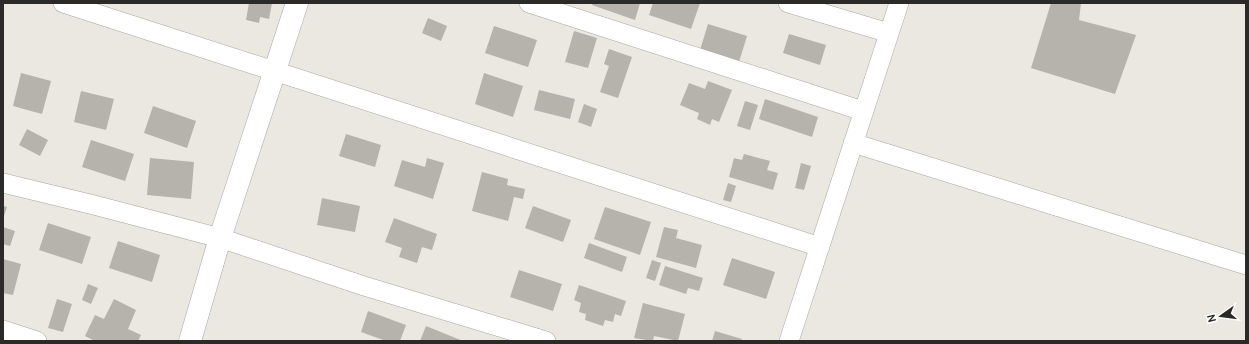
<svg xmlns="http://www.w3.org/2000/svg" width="1249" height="344" viewBox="0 0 1249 344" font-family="Overpass,sans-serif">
  <rect width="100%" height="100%" fill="#ebe7e1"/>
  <path fill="#b6b2ac" d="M249,3h23l-3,16 -9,-2 -1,6 -13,-3z
    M593,3h47l-5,17 -43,-15z
    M653,3h47l-9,26 -42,-14z
    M1051,3h30l-2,17 57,15 -21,59 -84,-26z
    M428,18l19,8 -6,15 -19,-8z
    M708,24l39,12 -8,26 -39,-12z
    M494,26l43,14 -9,27 -43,-14z
    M574,31l23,7 -9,30 -23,-6z
    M789,34l37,11 -6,20 -37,-12z
    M609,49l23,8 -14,41 -18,-6 9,-26 -5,-2z
    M21,73l30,8 -9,33 -29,-8z
    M484,73l39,13 -10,31 -38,-13z
    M708,81l24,9 -13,32 -7,-3 -2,6 -13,-6 2,-6 -19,-8 9,-22 16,6z
    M539,90l36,9 -5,20 -36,-9z
    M81,91l33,8 -8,31 -32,-8z
    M765,99l53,18 -6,20 -53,-18z
    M745,101l13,4 -8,25 -13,-4z
    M584,104l13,5 -6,18 -13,-5z
    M153,106l43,15 -9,27 -43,-15z
    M27,129l21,11 -8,16 -21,-11z
    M346,134l35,11 -6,22 -36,-11z
    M91,140l43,14 -9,27 -43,-14z
    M744,154l26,7 -3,9 11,3 -5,17 -44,-13 5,-19 8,2z
    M150,158l44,4 -3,37 -44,-4z
    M427,158l17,5 -11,36 -39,-13 8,-26 23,7z
    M801,163l10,3 -7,24 -9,-2z
    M482,172l26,7 -1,6 18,4 -2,10 -9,-2 -6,24 -36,-10z
    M728,183l8,3 -5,16 -8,-2z
    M322,198l38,8 -5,26 -38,-7z
    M3,206l4,1 -4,12z
    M533,206l38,14 -8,22 -38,-14z
    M605,207l46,15 -11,33 -46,-16z
    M394,218l43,16 -5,16 -10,-3 -5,16 -18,-6 3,-9 -17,-6z
    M48,223l43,14 -9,27 -43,-14z
    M3,227l12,4 -5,15 -7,-2z
    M664,227l14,3 -2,8 26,7 -6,23 -40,-11z
    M118,241l42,14 -8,27 -43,-14z
    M589,243l38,14 -5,15 -38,-14z
    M732,258l43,14 -9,27 -43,-14z
    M3,259l18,5 -8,31 -10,-2z
    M652,260l9,3 -6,18 -9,-3z
    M665,266l38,12 -4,13 -11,-3 -2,6 -27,-9z
    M519,270l43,14 -9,27 -43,-14z
    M88,284l10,4 -7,16 -9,-4z
    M579,285l47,16 -5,15 -6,-2 -2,8 -8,-2 -2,6 -18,-6 1,-6 -7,-2 2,-9 -7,-3z
    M57,299l15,5 -9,28 -15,-4z
    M114,299l22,11 -8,19 13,6 -3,6h-43l-10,-5 10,-21 9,4z
    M643,303l42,11 -7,27 -24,-5 -1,5 -19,-3z
    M368,311l38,14 -6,16h-14l-25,-9z
    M426,326l37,15h-43z
    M715,331l27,8 -1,2h-29z"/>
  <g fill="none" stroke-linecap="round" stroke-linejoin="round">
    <g stroke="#aaa6a0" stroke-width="20">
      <path id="minor" d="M63,3l757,244
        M529,3l334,108
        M788,3l101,30
        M853,143l393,122
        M3,183l91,22 126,33 144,48 182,55
        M3,330l34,11
        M789,341l110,-338"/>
    </g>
    <g stroke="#aaa6a0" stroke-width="23">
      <path id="tertiary" d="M190,341l30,-103 77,-235"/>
    </g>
    <use href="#minor" stroke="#fff" stroke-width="19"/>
    <use href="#tertiary" stroke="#fff" stroke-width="22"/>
  </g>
  <rect width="1249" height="344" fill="none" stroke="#2b2a28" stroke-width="8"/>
  <g transform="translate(1221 316) rotate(256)" stroke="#ffffff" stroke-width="3" paint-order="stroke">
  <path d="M0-3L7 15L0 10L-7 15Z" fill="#2b2a28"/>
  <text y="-6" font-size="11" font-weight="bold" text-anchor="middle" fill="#2b2a28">N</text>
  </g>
</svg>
